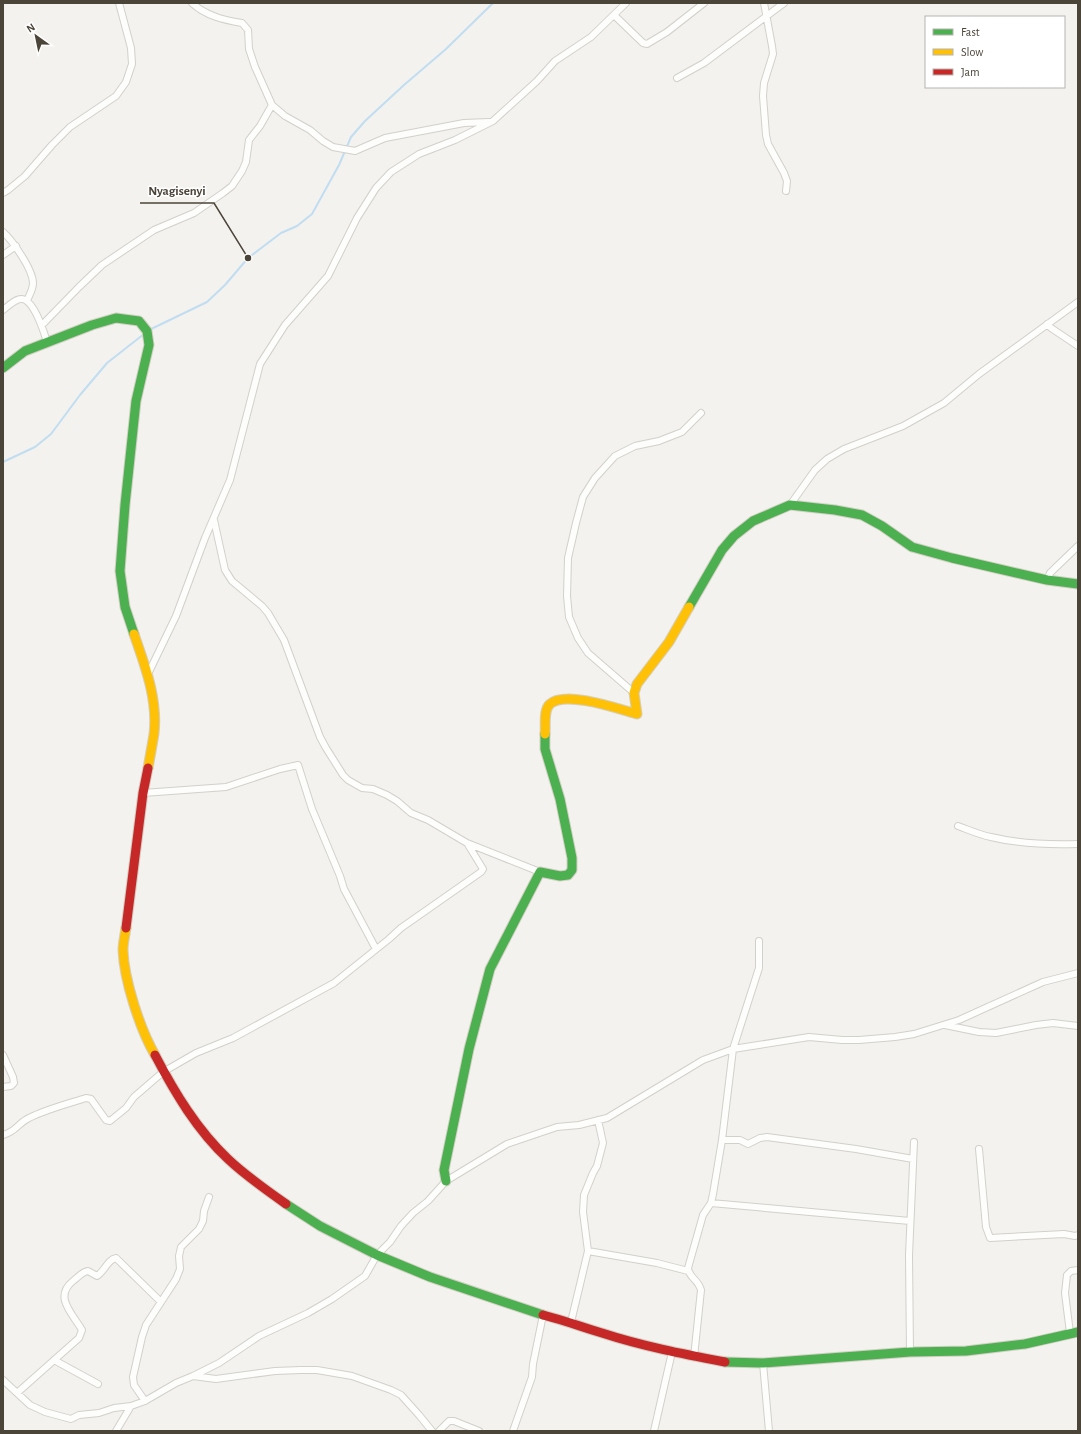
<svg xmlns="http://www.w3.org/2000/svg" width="1081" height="1434" viewBox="0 0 1081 1434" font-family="'Alegreya Sans',sans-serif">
  <rect width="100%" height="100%" fill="#f4f2ee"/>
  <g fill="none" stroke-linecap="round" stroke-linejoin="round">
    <path stroke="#c0ddf1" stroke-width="2" d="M149,330l58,-28 18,-17 23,-27 33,-25 16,-7 15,-12 27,-49 12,-28 14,-16 39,-36 42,-36 47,-46
      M3,462l32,-15 16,-13 29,-39 27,-32 37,-29"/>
    <g stroke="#d2d0cb" stroke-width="8">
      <path id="street" d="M192,3c14,13 32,17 50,20l6,7 1,19 6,18 17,38 13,11 25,14 13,11 10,6 22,4 30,-13 79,-15 25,-1
        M764,3l8,43 1,8 -9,29 -1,13 3,39 2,9 16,29 3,8 -1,10
        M614,15l29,28 4,1 20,-12 37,-29
        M677,78l27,-15 80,-60
        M3,193l5,-3 17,-14 27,-31 18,-18 46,-31 10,-14 6,-18 -1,-16 -12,-45
        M3,232c10,9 30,38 30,51 0,7 -4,12 -6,18
        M3,255l13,-9
        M3,310c4,-3 13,-12 19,-11 12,1 22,33 25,43
        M1047,324l4,4 27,18
        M42,325l37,-38 23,-22 52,-35 40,-17 29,-20 9,-7 10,-15 4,-9 3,-22 11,-14 12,-21
        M790,505l25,-35 12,-11 17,-10 59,-23 41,-23 35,-29 99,-72
        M1047,580l3,-7 28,-27
        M148,674l28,-58 29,-78 25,-58 30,-116 25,-39 43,-49 29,-58 19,-30 15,-16 28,-18 36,-14 38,-19 44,-40 18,-20 36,-24 35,-34
        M633,692l-45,-39 -10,-15 -9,-21 -2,-21 1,-38 8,-35 7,-26 12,-19 20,-22 20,-10 24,-5 23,-9 19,-19
        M143,793l83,-6 54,-18 18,-4 14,44 28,67 4,13 32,60
        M958,826c11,4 22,9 33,11 29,7 58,8 87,7
        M467,843l73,29
        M945,1025l34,7 17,1 40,-8 17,-2 25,3
        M3,1055l10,22 1,6 -3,3 -8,1
        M3,1135c13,-3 15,-12 26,-17 18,-9 38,-14 57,-20l5,1 15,21 4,1 16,-13 8,-11 29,-25 33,-19 37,-15 101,-55 55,-44 12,-11 80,-56 2,-3 -16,-26 -39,-23 -17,-7 -14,-12 -10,-6 -14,-6 -11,-1 -14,-8 -5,-5 -17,-27 -6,-11 -36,-97 -16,-27 -6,-7 -30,-25 -7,-11 -11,-50
        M722,1140h18l8,4 12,-6 7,-1 89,12 57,10
        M979,1149l7,78 4,11 74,-4 11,2 3,-1
        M711,1203l199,18
        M588,1251l69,12 31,8
        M571,1322l17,-71 -5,-39 1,-17 9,-22 4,-7 6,-23 -5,-23
        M1070,1333l-5,-40 2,-18 4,-4 7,-1
        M910,1352l-1,-97 5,-113
        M694,1357l7,-67c-3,-11 -12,-12 -13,-22l15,-53 8,-12 2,-9 9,-54 11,-91 26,-81v-27
        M54,1360l44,24
        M763,1363l6,68
        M193,1376l26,-13 40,-27 49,-23 24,-14 33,-23 12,-21 13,-13 11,-16 12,-13 15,-12 18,-20 61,-37 50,-17 22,-2 28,-7 96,-58 30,-11 76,-12 33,3h17l36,-3 19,-3 45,-14 84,-38 35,-9
        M3,1380l27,25 15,7 26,7 8,-4 20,-2 15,-5 17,-2
        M17,1393l62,-55 3,-8c-9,-16 -29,-33 -9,-49 5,-4 9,-9 15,-10l9,5c7,-4 11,-17 19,-18l45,44
        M145,1401l-11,-16 -1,-8 9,-40 4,-12 30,-46 4,-10 -1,-13 2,-9 18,-18 4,-8 1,-10 5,-14
        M116,1431l15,-25 14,-5 31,-18 17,-7 23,3 59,-8 26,-1h16l35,6 39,14 10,5 18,20 13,16
        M439,1431l10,-10h5l25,10
        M513,1431l19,-54 1,-13 10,-49
        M654,1431l18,-79"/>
    </g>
    <g stroke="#d3cfc5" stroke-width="11">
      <path id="fast" d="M3,368l22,-17 67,-26 24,-7 23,3 8,10 2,14 -13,56 -11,104 -5,66 5,36 9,27
        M689,607l33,-57 12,-14 19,-15 37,-16 45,5 27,5 20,11 30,21 40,11 95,22 31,4
        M446,1181l-2,-11 25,-121 21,-80 50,-97 20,4 8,-1 4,-5v-12l-12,-59 -15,-50v-15
        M286,1204l34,22 57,29 53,22 113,38
        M725,1362l38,1 147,-11 56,-1 59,-7 53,-12"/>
    </g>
    <g stroke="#d3cfc5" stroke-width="11">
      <path id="slow" d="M134,634c11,32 24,65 20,100 -2,12 -4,23 -6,34
        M545,734c1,-9 -2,-24 5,-30 15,-14 69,5 87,10l-3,-21 3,-9 32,-42 20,-35
        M126,928c-1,7 -3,15 -3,22 1,30 17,79 32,105"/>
    </g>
    <g stroke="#d3cfc5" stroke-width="11">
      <path id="jam" d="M126,928l17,-135 5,-25
        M155,1055c20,38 42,75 73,104 18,17 38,31 58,45
        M543,1315c20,5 39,12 59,18 40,13 81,21 123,29"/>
    </g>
    <use href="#street" stroke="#fdfdfc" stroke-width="6"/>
    <use href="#fast" stroke="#4caf50" stroke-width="9"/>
    <use href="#slow" stroke="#ffc107" stroke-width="9"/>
    <use href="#jam" stroke="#c62828" stroke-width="9"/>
  </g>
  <path fill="none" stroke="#4b4439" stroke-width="1.5" d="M248 258L214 203H140"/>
  <circle fill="#4b4439" stroke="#fff" stroke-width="1.5" cx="248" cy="258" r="4"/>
  <g font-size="13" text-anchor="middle" font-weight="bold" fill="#4b4439" stroke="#fff" stroke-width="3" stroke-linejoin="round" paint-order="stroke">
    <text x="177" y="195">Nyagisenyi</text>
  </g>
  <rect width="1081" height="1434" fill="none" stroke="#4b4439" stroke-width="8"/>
  <rect x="925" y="16" width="140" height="72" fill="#ffffff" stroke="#b7b4b0"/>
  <rect x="933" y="29" width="20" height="6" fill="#4caf50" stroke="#b7b4b0"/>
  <text x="961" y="36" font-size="12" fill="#4b4439">Fast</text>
  <rect x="933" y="49" width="20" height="6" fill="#ffc107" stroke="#b7b4b0"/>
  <text x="961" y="56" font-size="12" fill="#4b4439">Slow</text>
  <rect x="933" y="69" width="20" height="6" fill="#c62828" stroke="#b7b4b0"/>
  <text x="961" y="76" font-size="12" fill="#4b4439">Jam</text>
  <g transform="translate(36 36) rotate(327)" stroke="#ffffff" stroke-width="3" paint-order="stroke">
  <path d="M0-3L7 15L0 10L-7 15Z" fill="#4b4439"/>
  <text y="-6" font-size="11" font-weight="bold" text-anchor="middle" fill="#4b4439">N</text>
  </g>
</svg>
